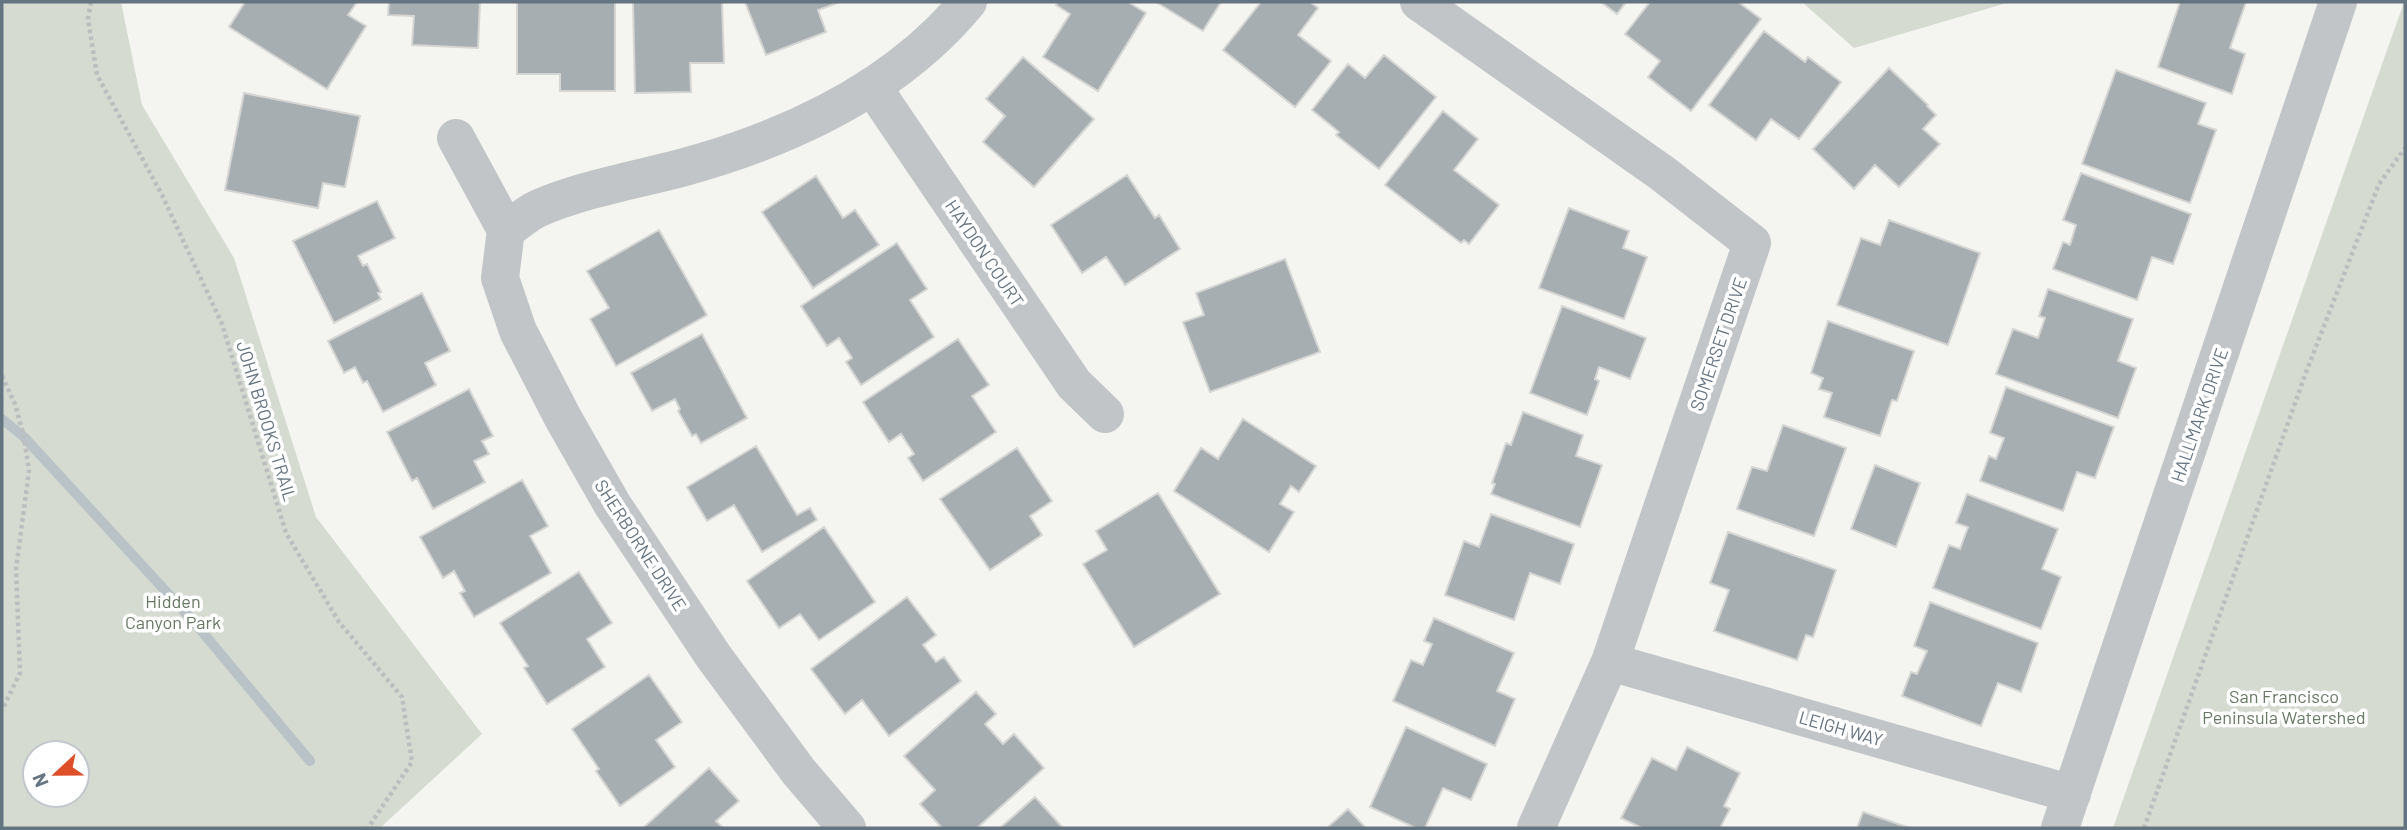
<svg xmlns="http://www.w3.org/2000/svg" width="2407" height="830" viewBox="0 0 2407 830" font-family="Barlow,sans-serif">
  <rect width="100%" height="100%" fill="#f4f4f0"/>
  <path fill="#d5dbd1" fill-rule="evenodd" d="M2,2h119l21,103 92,153 82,259 166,217 -102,94h-378zM77,753v42h-42v-42z
    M1802,2h208l-156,46z
    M2404,2l1,826h-292z"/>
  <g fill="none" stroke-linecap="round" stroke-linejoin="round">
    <path stroke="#b9c3c7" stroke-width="10" d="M2,419l22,18 170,185 116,139"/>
  </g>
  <path fill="#a6aeb2" stroke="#d5d5d3" stroke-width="2" d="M245,2h112l-9,13 18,11 -39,63 -98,-62z
    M389,2h91l-2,46 -66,-3 2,-29 -26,-1z
    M517,2h98v89h-55v-17h-43z
    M633,2h89l2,61h-34l1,29 -56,1z
    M745,2h95l-22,8 8,22 -60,23z
    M1058,2h70l18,11 -48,78 -55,-34 27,-43 -14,-9z
    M1156,2h65l-18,29z
    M1261,2h49l8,6 -20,27 33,26 -36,46 -72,-57z
    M1601,2h25l-9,12z
    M1650,2h88l23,17 -70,92 -43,-34 12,-16 -35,-27z
    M2180,2h66l-16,46 15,6 -13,40 -74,-27z
    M1764,31l41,31 3,-5 33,25 -42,57 -28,-20 -15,21 -47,-35z
    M1384,55l52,42 -57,72 -43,-34 3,-3 -27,-22 36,-46 17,14z
    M1023,57l71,62 -60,68 -51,-45 22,-26 -19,-17z
    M1889,68l39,37 -1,1 9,9 -13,14 17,15 -41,43 -24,-22 -21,24 -41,-40z
    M2116,70l90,33 -8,21 18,6 -26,73 -108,-39z
    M244,93l116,23 -15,71 -22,-4 -5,25 -93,-18z
    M1443,111l35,28 -24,31 45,35 -30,39 -5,-4 -3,3 -76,-58z
    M2081,173l110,41 -18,50 -21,-7 -15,43 -84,-31 10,-27 7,3 6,-20 -13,-5z
    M1127,175l28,43 4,-3 21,34 -55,36 -19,-28 -24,16 -31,-48z
    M816,176l27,42 12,-8 24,35 -66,43 -51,-76z
    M377,201l18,37 -37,18 5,10 4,-2 14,28 -3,1 3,6 -47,24 -41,-82z
    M1569,208l60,23 -6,17 24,9 -23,62 -85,-31z
    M1889,220l91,33 -32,92 -111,-40 24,-67 19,7z
    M659,230l48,85 -91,51 -26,-47 19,-11 -22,-37z
    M897,243l30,46 -17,11 24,37 -73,48 -15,-23 6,-4 -13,-20 -12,8 -26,-40z
    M1285,259l35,93 -110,40 -27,-70 21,-7 -8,-22z
    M2048,289l85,30 -15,42 18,7 -18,50 -122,-44 17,-45 25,9 7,-20 -6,-2z
    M422,293l28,58 -25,12 11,22 -53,27 -16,-31 -4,2 -8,-16 -11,6 -16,-32z
    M1562,306l84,32 -16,41 -31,-12 -4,12 4,2 -12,34 -57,-22z
    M1828,321l86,30 -17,50 -5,-1 -12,36 -56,-19 8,-24 -13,-4 4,-11 -12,-5z
    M702,334l45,84 -46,25 -5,-9 -4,2 -14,-25 2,-2 -5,-10 -23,12 -21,-38z
    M958,339l31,46 -17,11 24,36 -73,49 -15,-23 6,-4 -13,-20 -12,8 -26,-40z
    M2006,387l108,40 -19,51 -18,-6 -14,39 -83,-30 9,-25 7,3 8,-21 -14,-5z
    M469,389l24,47 -11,5 7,13 -15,7 11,21 -52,27 -16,-31 -5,3 -25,-49z
    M1523,412l60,23 -7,21 26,9 -22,62 -89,-33 4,-10 -3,-1 14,-40 5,2z
    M1243,419l73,47 -17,26 -8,-6 -11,18 14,8 -25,40 -95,-61 27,-43 17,11z
    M1783,425l63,23 -32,88 -77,-27 15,-42 15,4z
    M756,446l41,69 13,-7 7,12 -55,32 -28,-47 -27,16 -20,-34z
    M1017,448l35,53 -22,15 12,19 -52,35 -50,-71z
    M1875,465l45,18 -24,64 -45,-18z
    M522,480l26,46 -18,10 21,37 -77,44 -14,-24 5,-2 -11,-20 -11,7 -23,-41z
    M1158,493l62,101 -86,53 -51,-83 24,-14 -11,-19z
    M1967,494l91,35 -16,40 19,8 -20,52 -108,-41 16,-43 11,4 8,-22 -12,-4z
    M1491,514l83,30 -14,40 -30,-11 -16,47 -69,-25 19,-54 15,6z
    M824,527l51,75 -56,38 -19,-26 -21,14 -32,-47z
    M1728,532l108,38 -23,67 -7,-2 -9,25 -83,-29 15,-41 -19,-7z
    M579,572l33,51 -25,16 18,28 -58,37 -23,-36 4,-2 -28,-43z
    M907,597l29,38 -13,10 13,17 8,-5 17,24 -72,55 -27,-36 -17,14 -34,-45z
    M1930,602l108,41 -17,49 -23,-9 -17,43 -79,-30 9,-24 6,2 10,-23 -13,-5z
    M1434,618l80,35 -17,38 18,8 -20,47 -102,-45 18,-41 12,5 9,-21 -8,-3z
    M649,675l33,47 -26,18 19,27 -55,39 -24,-35 3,-2 -27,-40z
    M976,692l20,22 -11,10 18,20 11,-10 30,34 -67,60h-35l-22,-24 15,-14 -31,-34z
    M1406,727l81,37 -16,36 -28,-12 -18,40h-9l-46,-21z
    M1687,747l53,26 -16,33 6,3 -10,19h-78l-21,-10 31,-60 24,12z
    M709,768l30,33 -23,20 7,7h-80z
    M1035,797l28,31h-63z
    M1348,809l18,19h-39z
    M1863,812l47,16h-53z"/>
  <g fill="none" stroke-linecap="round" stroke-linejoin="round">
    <path stroke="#bbbdbf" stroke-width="4.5" stroke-dasharray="3.5 3.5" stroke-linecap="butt" d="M91,2l-3,17 9,56 65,120 60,129 64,209 53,89 63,75 10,65 -44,66
      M2,376l13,28 9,33 5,34 -13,98 4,104 -18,37
      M2144,828l161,-453 74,-191 26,-36"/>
    <path stroke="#c2c5c8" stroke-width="38" d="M1419,2l243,171 90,70 -142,419 -74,166
      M872,86l202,298 31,30
      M456,138l50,92
      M1610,662l462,132
      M847,828l-48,-56 -85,-115 -102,-153 -49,-86 -45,-87 -18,-53 6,-48c10,-6 20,-16 31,-21 42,-19 98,-29 144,-41 107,-29 215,-79 287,-166
      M2060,828l278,-826"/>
  </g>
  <g text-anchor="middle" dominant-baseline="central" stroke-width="7" stroke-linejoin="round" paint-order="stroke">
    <g font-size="18" fill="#647480" stroke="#fff">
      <text transform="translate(985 253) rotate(56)">HAYDON COURT</text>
      <text transform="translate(1718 344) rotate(-71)">SOMERSET DRIVE</text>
      <text transform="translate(2199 415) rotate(-71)">HALLMARK DRIVE</text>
      <text transform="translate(267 421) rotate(73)">JOHN BROOKS TRAIL</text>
      <text transform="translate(641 545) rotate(57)">SHERBORNE DRIVE</text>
      <text transform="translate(1841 728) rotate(16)">LEIGH WAY</text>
    </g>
    <g font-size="18" fill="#677863" stroke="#fff">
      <text x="173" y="601">Hidden<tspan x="173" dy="21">Canyon Park</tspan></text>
      <text x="2284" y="696">San Francisco<tspan x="2284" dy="21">Peninsula Watershed</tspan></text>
    </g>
  </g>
  <rect width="2407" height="830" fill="none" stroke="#647480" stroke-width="7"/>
  <g transform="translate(56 774) rotate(248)"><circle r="33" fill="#ffffff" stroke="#c1c7cc" stroke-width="2"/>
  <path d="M0-5L12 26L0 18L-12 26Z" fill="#dc4f28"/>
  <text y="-10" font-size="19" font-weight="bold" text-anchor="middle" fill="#647480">N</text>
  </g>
</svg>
